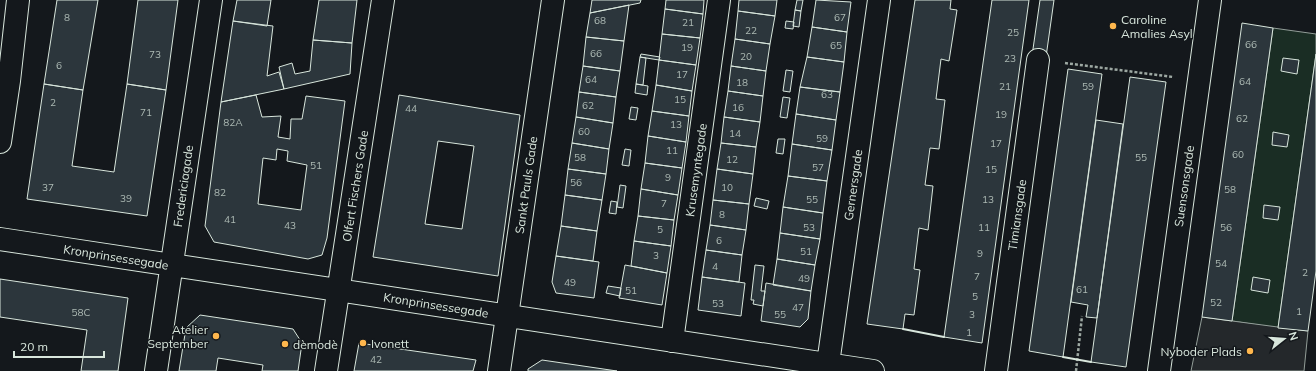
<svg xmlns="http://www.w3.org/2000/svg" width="1316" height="371" viewBox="0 0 1316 371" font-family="Mulish,sans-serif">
  <rect width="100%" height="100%" fill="#14181c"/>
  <path fill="#1a2d24" stroke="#939e99" d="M1273,28l43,6v20l-38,274 -46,-7z"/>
  <path fill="#24282b" stroke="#939e99" d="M1202,317l106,14 -4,40h-113z"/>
  <path fill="#2c363c" stroke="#d8e6dc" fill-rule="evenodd" d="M57,0h41l-15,90 -39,-6z
    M138,0h40l-12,90 -39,-6z
    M237,0h34l-4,26 -34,-5z
    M319,0h38l-5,43 -39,-3z
    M592,0h49l-1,3 -50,10z
    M666,0h38l-1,14 -38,-5z
    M739,0h38l-2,16 -37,-5z
    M797,0h6l-2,11 -6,-1z
    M816,0l35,2 -4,30 -35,-5z
    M915,0h36l-1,9 7,1 -8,51 -8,-2 -5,40 9,1 -6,49 -9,-1 -5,37 8,1 -5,44 -9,-2 -5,41 6,1 -6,45 -9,-1 -2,15 -36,-5z
    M992,0h37l-47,343 -38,-6z
    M1040,0h14l-8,57 -14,-1z
    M629,5l-5,36 -38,-4 4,-24z
    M665,9l38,5 -3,24 -38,-4z
    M795,10l6,1 -2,16 -6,-1z
    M738,11l37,5 -5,28 -35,-5z
    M233,21l40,5 -6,50 12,-4 5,17 -63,13z
    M786,21l8,1 -1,7 -8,-1z
    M1242,23l31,5 -41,293 -30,-4z
    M812,27l35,5 -3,30 -37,-5z
    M662,34l38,4 -4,27 -37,-5z
    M586,37l38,4 -4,30 -37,-5z
    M735,39l35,5 -4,27 -35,-5z
    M313,40l39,3 -2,31 -66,15 -5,-22 13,-4 3,11 15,-3z
    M641,54l19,3 -1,3 -19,-3z
    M1316,54v217l-8,60 -30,-3z
    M640,57l6,1 -3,27 -7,-1z
    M807,57l37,5 -4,30 -40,-5z
    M1283,58l16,2 -2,14 -16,-3z
    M659,60l37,5 -4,26 -36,-6z
    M583,66l37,5 -4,26 -37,-5z
    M731,66l35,5 -3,25 -35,-5z
    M1068,69l34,5 -39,283 -34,-6z
    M786,70l7,1 -3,21 -7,-1z
    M1130,77l36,5 -40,285 -35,-5z
    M44,84l39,6 -11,76 42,6 13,-88 39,6 -19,126 -120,-17z
    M636,84l12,2 -1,9 -12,-2z
    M656,85l36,6 -3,25 -37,-5z
    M800,87l40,5 -4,28 -40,-6z
    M728,91l35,5 -3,26 -36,-5z
    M579,92l37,5 -3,26 -37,-6z
    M256,95l6,22 19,-1 -3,21 12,2 1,-20h11l4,-23 39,5 -18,137 -5,17 -14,4 -94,-17 -9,-16 16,-124zM277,149l11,2 -1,10 20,4 -6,45 -43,-6 5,-46 13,2z
    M399,95l121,20 -22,161 -125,-19zM438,141l36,5 -12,83 -37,-5z
    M783,97l7,1 -3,20 -7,-1z
    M631,107l7,1 -2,12 -7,-1z
    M652,111l37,5 -3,26 -38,-6z
    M796,114l40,6 -4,30 -40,-6z
    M576,117l37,6 -4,26 -37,-6z
    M724,117l36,5 -4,25 -35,-4z
    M1096,120l27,4 -26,194 -11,-1 2,-12 -17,-3z
    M1273,132l16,3 -2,12 -15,-2z
    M648,136l38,6 -4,26 -37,-5z
    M778,139h7l-2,15 -7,-1z
    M572,143l37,6 -3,25 -38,-5z
    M721,143l35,4 -3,27 -36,-5z
    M792,144l40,6 -5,31 -39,-5z
    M625,149l6,1 -2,16 -7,-1z
    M645,163l37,5 -4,27 -37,-6z
    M568,169l38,5 -4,26 -37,-5z
    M717,169l36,5 -4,30 -36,-4z
    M788,176l39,5 -4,32 -40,-6z
    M620,185l6,1 -3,22 -6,-1z
    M641,189l37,6 -4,25 -36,-4z
    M565,195l37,5 -5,31 -36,-5z
    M756,198l13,3 -2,8 -13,-3z
    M713,200l36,4 -3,26 -36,-5z
    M611,201l6,1 -1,12 -7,-1z
    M1264,205l16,2 -2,13 -15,-2z
    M783,207l40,6 -3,26 -40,-6z
    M638,216l36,4 -3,26 -37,-5z
    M710,225l36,5 -4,25 -36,-5z
    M561,226l36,5 -4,30 -37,-5z
    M780,233l40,6 -5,26 -38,-6z
    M634,241l37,5 -4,27 -36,-7z
    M706,250l36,5 -3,27 -37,-5z
    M556,256l43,6 -5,36 -38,-5 -4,-11z
    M777,259l38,6 -4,26 -38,-6z
    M625,265l42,8 -5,32 -43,-7z
    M755,265l9,1 -3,25h4l-2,15 -10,-2 1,-4h-3z
    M702,277l43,6 -4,33 -43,-6z
    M1253,277l17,3 -2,13 -17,-3z
    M0,279l128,19 -10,73h-37l6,-41 -87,-13z
    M766,283l45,8 -3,28 -8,8 -39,-6z
    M608,286l13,2 -1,8 -14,-3z
    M200,315l93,14 9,14 -4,28h-36l1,-6 -45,-7 -2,13h-37l7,-43z
    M359,343l117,17 -3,11h-119z
    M542,360l75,11h-89v-2z"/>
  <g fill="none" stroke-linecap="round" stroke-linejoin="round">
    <g stroke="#d8e6dc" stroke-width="24">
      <path id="minor" d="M0,142l9,-61 9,-81
        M0,239l873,132
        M672,341l47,-341
        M156,371l55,-371
        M326,371l57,-371
        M499,371l54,-371
        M827,371l52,-371
        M996,371l42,-311
        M1159,371l51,-371"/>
    </g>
    <path stroke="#9da8a2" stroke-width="2.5" stroke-dasharray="3 2" stroke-linecap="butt" d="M1065,63l108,14
      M1076,371l6,-55"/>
    <use href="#minor" stroke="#14181c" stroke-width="22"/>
    <path stroke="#d8e6dc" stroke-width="2" d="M903,329l41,8
      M1063,357l28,5"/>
  </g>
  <g fill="#ffb74d" stroke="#14181c" stroke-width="1.5">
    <circle cx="1113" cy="26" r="4"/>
    <circle cx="216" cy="336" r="4"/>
    <circle cx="363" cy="343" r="4"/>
    <circle cx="285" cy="344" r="4"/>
    <circle cx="1250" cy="351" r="4"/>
  </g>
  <g text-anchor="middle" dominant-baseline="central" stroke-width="3" stroke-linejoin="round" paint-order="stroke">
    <g font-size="10" fill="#adbab4">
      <text x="67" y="17">8</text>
      <text x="840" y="17">67</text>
      <text x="600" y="20">68</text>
      <text x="688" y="22">21</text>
      <text x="751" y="30">22</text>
      <text x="1013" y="32">25</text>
      <text x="1251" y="44">66</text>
      <text x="836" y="45">65</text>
      <text x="687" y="47">19</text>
      <text x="596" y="53">66</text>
      <text x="155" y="54">73</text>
      <text x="746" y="56">20</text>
      <text x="1010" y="58">23</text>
      <text x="59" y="65">6</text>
      <text x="682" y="74">17</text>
      <text x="591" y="79">64</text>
      <text x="1245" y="81">64</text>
      <text x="742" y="82">18</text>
      <text x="1005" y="86">21</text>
      <text x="1088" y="86">59</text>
      <text x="827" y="94">63</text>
      <text x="680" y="99">15</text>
      <text x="53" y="102">2</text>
      <text x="588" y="105">62</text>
      <text x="738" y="107">16</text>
      <text x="411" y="108">44</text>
      <text x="146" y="112">71</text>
      <text x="1001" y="114">19</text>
      <text x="1242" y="118">62</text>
      <text x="233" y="122">82A</text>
      <text x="676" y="124">13</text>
      <text x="584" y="131">60</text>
      <text x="735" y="133">14</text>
      <text x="822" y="138">59</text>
      <text x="996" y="143">17</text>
      <text x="672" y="150">11</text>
      <text x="1238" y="154">60</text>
      <text x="580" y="157">58</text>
      <text x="1141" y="157">55</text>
      <text x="732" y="159">12</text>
      <text x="316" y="165">51</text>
      <text x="818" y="167">57</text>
      <text x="991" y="169">15</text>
      <text x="668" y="177">9</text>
      <text x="576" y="182">56</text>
      <text x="48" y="187">37</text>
      <text x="727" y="187">10</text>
      <text x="1230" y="189">58</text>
      <text x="220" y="192">82</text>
      <text x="126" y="198">39</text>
      <text x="812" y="199">55</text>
      <text x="988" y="199">13</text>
      <text x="664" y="203">7</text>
      <text x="722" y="214">8</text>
      <text x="230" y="219">41</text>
      <text x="290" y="225">43</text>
      <text x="809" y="227">53</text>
      <text x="984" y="227">11</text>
      <text x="1226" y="227">56</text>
      <text x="660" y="229">5</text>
      <text x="719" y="240">6</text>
      <text x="806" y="251">51</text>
      <text x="980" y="253">9</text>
      <text x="656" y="255">3</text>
      <text x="1221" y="263">54</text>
      <text x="715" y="266">4</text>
      <text x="1305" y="272">2</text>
      <text x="977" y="276">7</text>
      <text x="804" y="278">49</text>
      <text x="570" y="282">49</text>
      <text x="1082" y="289">61</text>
      <text x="631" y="290">51</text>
      <text x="975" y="296">5</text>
      <text x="1216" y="302">52</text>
      <text x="718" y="303">53</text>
      <text x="798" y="307">47</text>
      <text x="1299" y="311">1</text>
      <text x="81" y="312">58C</text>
      <text x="780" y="314">55</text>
      <text x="972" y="314">3</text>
      <text x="969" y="332">1</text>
      <text x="376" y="359">42</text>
    </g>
    <g font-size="12" fill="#d8e6dc" stroke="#14181c" text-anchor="start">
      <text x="1121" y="19">Caroline<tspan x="1121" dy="14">Amalies Asyl</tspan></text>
      <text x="208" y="329" text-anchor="end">Atelier<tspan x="208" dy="14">September</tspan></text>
      <text x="371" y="343">Ivonett</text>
      <text x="293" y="344">dèmodè</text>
      <text x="1242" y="351" text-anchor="end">Nyboder Plads</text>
    </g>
    <g font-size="12" fill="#d8e6dc" stroke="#14181c">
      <text transform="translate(696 170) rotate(-82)">Krusemyntegade</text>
      <text transform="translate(526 185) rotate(-82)">Sankt Pauls Gade</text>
      <text transform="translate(853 185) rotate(-82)">Gernersgade</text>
      <text transform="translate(183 186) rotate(-82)">Fredericiagade</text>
      <text transform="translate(355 186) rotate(-81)">Olfert Fischers Gade</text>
      <text transform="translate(1184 186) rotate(-82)">Suensonsgade</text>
      <text transform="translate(1017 215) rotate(-82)">Timiansgade</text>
      <text transform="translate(116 257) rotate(9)">Kronprinsessegade</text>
      <text transform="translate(436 305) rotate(9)">Kronprinsessegade</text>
    </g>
  </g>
  <g transform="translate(1284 339) rotate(73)" stroke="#14181c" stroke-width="3" paint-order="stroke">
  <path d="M0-3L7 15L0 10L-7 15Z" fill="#d8e6dc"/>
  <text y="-6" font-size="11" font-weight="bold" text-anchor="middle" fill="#d8e6dc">N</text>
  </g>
  <path d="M14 351v6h90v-6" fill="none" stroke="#d8e6dc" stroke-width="2"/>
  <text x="20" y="351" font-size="12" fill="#d8e6dc" stroke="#14181c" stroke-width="3" paint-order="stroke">20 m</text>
</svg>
